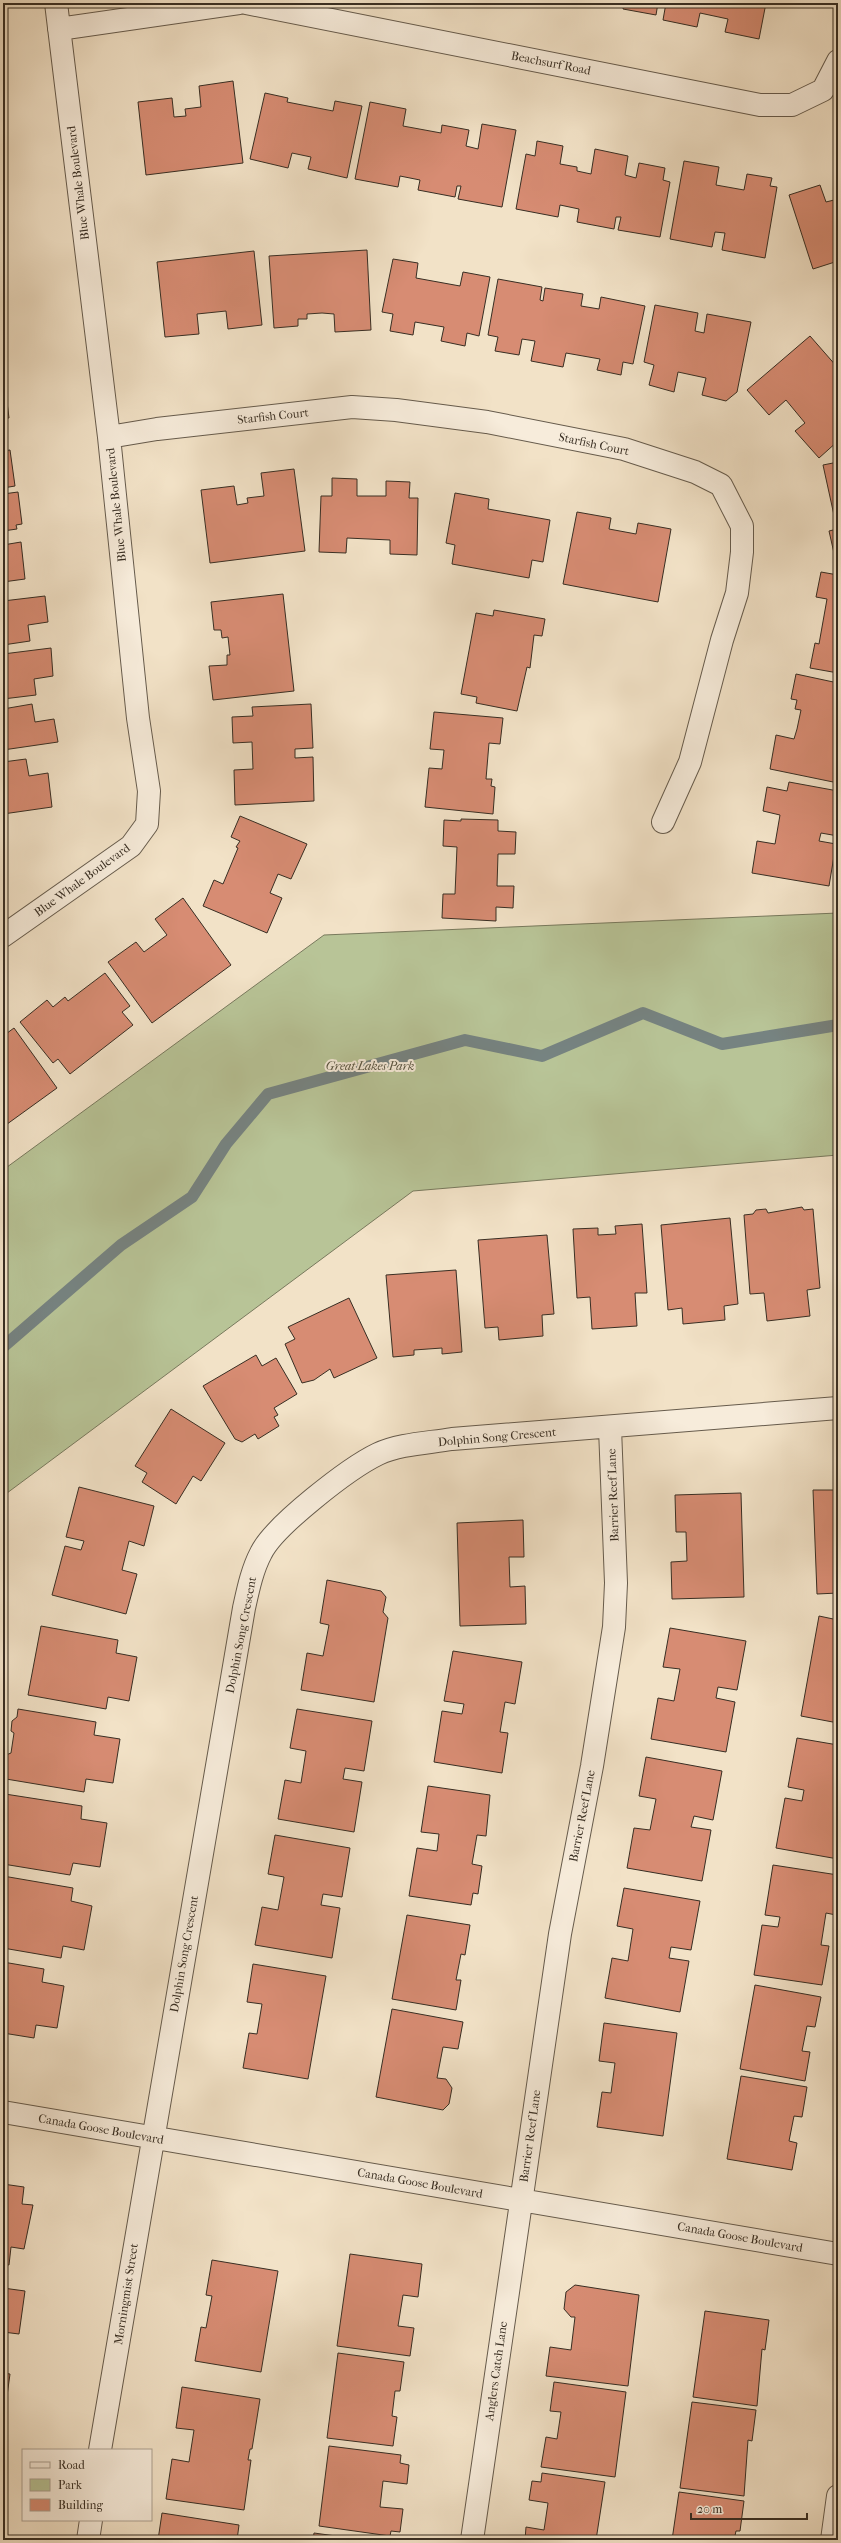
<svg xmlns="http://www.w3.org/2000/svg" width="841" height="2543" viewBox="0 0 841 2543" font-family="'IM FELL French Canon',serif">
  <rect width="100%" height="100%" fill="#f2e2c7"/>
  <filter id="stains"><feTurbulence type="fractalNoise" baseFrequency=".005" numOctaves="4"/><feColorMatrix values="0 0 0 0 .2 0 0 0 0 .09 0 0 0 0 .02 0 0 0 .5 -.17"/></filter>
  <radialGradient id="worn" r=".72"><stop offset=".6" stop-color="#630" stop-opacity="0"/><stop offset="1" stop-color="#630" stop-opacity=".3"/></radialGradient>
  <path fill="#b8c497" stroke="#78795d" d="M838,913v242l-425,36 -410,305v-326l321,-235z"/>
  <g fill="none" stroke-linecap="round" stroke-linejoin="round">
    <path stroke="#768381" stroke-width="12" d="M3,1347l118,-102 71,-48 34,-53 42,-50 197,-54 77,16 101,-43 79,31 116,-19"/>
  </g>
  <path fill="#d78c73" stroke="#382e23" d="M624,3h34l-2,12 -33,-6z
    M666,3h100l-7,36 -34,-7 3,-13 -28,-6 -3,14 -34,-7z
    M233,81l10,82 -97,12 -8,-73 34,-4 2,19 12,-1 -1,-7 16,-2 -2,-21z
    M265,93l23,5 -1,4 46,9 2,-10 27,5 -15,72 -39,-9 3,-12 -19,-4 -4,15 -38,-9z
    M370,102l36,7 -3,17 38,7 1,-8 27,5 -3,16 12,3 4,-25 34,6 -14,77 -44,-8 3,-13h-4l-2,11 -37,-7 2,-10 -20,-4 -2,11 -43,-8z
    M537,141l26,5 -3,18 17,3v4l14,3 4,-25 33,7 -3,19 11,3 3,-15 26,5 -2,12 7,2 -10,55 -42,-7 3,-13h-5l-2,12 -37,-7 2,-13 -19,-4 -2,12 -42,-8 10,-55 9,2z
    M684,161l35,6 -3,18 28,5 3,-16 25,4 -2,8 7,1 -12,71 -43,-8 3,-17 -10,-1 -3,15 -42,-8z
    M820,185l6,17 12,-3v62l-25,8 -24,-74z
    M367,250l4,80 -36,2 -1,-18 -12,-1 -15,1v5h-9v7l-24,2 -5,-72z
    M254,251l8,74 -34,4 -2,-18 -29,3 2,20 -34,3 -8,-75z
    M393,259l25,4 -2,15 44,8 3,-14 27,5 -11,59 -12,-3 -2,13 -24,-5 3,-14 -29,-5 -2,13 -23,-4 3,-17 -11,-2z
    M498,279l44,8 -2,13 3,1 2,-13 38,6 -2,12 18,3 2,-12 44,9 -12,58 -10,-2 -2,13 -24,-5 3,-11 -34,-6 -3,14 -32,-6 4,-20 -13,-2 -3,16 -24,-4 3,-14 -10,-2z
    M655,305l43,8 -3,18 9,2 3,-19 44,8 -14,70 -11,9 -24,-6 4,-17 -28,-6 -4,20 -25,-7 5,-20 -10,-3z
    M810,336l28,32v73l-19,17 -24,-27 10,-8 -19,-23 -17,15 -22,-25z
    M3,386h2l4,32h-6z
    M10,450l5,36 -12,2v-37z
    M838,462v100h-2l-7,-31 8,-2 -14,-64z
    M294,469l11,82 -95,12 -9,-73 33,-4 3,19 11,-2 -1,-5 17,-2 -3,-23z
    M332,478l25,1v17h29v-15l24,1 -1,16h9l-1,57 -27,-1v-14l-43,-2 -1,15 -27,-1 2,-56h11z
    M18,492l4,32 -6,1 1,4 -14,2v-37z
    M455,493l34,6 -1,10 62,11 -7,42 -11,-2 -3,18 -77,-14 3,-19 -9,-2z
    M577,512l34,6 -2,11 27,5 2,-11 33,6 -13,73 -95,-18z
    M21,542l4,37 -22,3v-37z
    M821,572l17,3v98l-28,-5 5,-25 4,1 8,-45 -11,-2z
    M283,594l11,97 -81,9 -4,-34 18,-1v-10h3l-2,-18 -6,1 -1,-8h-7l-3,-28z
    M45,596l3,26 -20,3 2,16 -27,4v-44z
    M494,610l51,9 -3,17 -8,-1 -4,33 -3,-1 -10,44 -41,-8 1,-6 -16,-3 15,-81 17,3z
    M51,648l2,28 -19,3 2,16 -33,4v-45z
    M796,674l42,9v100l-68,-14 6,-34 18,4 3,-10 4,-19 -6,-1 2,-9 -6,-1z
    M32,704l3,18 19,-3 4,23 -55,8v-41z
    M311,704l2,44 -18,1v9l18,-1 1,44 -79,4 -1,-35 19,-1 -1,-27 -19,1 -1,-26 21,-1 -1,-9z
    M434,712l69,6 -3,26 -11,-1 -3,36h6l-1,7 4,1 -2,27 -68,-7 4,-39 13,1 2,-19 -14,-1z
    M26,759l3,17 19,-3 4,34 -49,7v-52z
    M789,782l49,9v45l-17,-3 -2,8 17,3 -7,42 -77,-13 5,-32 18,3 5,-29 -17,-4 4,-24 20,4z
    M240,816l67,28 -16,35 -13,-5 -8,19 12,5 -15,35 -64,-27 11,-26 9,4 15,-36 -2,-1 4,-6 -9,-4z
    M461,819l37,1v11l18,1 -1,22h-17l-1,32h17l-1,22 -17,-1v14l-54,-3 1,-24h12l2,-47 -14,-1 1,-26 17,1z
    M183,898l48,67 -79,58 -44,-61 28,-20 8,10 23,-17 -12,-16z
    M105,973l25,33 -8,6 11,13 -63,49 -12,-15 -5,4 -33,-41 27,-22 6,7 12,-10 3,4z
    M14,1028l43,60 -54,39v-91z
    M802,1207l2,3 9,-1 7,79 -13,2 3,26 -43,5 -3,-28 -14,1 -6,-79 9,-1 3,-4 10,-1 2,4z
    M838,1208v87h-2z
    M730,1218l8,86 -14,2 1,14 -42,4 -1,-16 -14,2 -7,-85z
    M642,1224l5,69h-12l2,33 -45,3 -2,-32 -13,1 -4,-69 25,-1v7l18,-1 -1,-8z
    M547,1235l7,79 -12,1 1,21 -44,4 -1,-13 -13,1 -7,-88z
    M456,1270l6,82 -20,2v-6l-28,2v5l-21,2 -7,-82z
    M349,1298l28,60 -43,20 -4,-9 -16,11 -12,3 -17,-39 10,-5 -7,-12z
    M256,1355l6,11 14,-8 21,36 -23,14 4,7 -4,2 5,9 -21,13 -3,-5 -13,8 -7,-3 -32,-53z
    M171,1409l54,34 -24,38 -8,-5 -17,28 -34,-22 5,-9 -12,-7z
    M79,1487l75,19 -10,40 -15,-5 -7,29 15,4 -11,40 -74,-19 13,-49 16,4 3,-9 -18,-4z
    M813,1490h25v103l-21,1z
    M741,1493l3,104 -72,2 -1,-37 16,-1 -1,-29h-10l-1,-37z
    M523,1520l1,37h-15l1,30 15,-1 1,38 -66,2 -3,-103z
    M327,1580l54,11 5,6 -3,15 5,6 -14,84 -73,-12 6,-37 16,3 6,-31 -9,-2z
    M819,1616l19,4v103l-37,-7z
    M41,1626l77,14 -2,13 21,4 -8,44 -21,-4 -2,12 -78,-14z
    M670,1628l76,13 -9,49 -19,-3 -2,11 19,4 -9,50 -75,-13 7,-41 16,3 6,-32 -17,-2z
    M453,1651l69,11 -7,42 -10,-2 -5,30 8,1 -6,40 -68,-11 8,-51 20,3 2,-10 -20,-3z
    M18,1709l78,13 -2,13 26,4 -7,44 -27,-4 -2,13 -78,-13 1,-11 -3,-2 2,-11 5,-2 3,-20 -3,-2 1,-10 5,-4z
    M297,1709l75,12 -8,50 -19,-3 -2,11 19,3 -8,50 -76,-13 7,-39 16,3 5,-32 -16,-3z
    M797,1738l41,7v114l-62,-11 9,-50 17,3 2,-11 -16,-3z
    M646,1757l76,14 -9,49 -19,-4 -3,11 20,3 -9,51 -75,-13 7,-40 16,2 6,-31 -17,-3z
    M428,1786l62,9 -4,41 -9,-1 -5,29 10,2 -4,28 -5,-1 -2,12 -62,-9 8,-48 20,3 2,-17 -18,-2z
    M5,1794l77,12 -1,13 26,4 -7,44 -27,-4 -3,12 -67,-11z
    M275,1835l75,13 -8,49 -19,-3 -2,11 19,3 -8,50 -77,-13 7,-38 16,3 6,-33 -16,-3z
    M773,1865l65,10 -2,40 -10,-2 -5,32 8,1 -7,39 -68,-10 8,-50 16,2 2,-10 -15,-2z
    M3,1876l70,12 -2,13 21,5 -8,44 -21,-4 -2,12 -58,-10z
    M624,1888l76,13 -9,49 -20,-3 -2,11 20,3 -9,51 -75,-14 7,-40 16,3 5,-32 -16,-3z
    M407,1915l63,10 -5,30 -4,-1 -5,26h5l-5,30 -64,-11z
    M3,1962l41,7 -2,13 22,4 -7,42 -21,-3 -2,13 -31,-5z
    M253,1964l73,12 -18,103 -65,-11 6,-35 8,1 5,-30 -15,-2z
    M755,1985l66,12 -6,30 -8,-1 -5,25 8,1 -5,29 -65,-12z
    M392,2009l71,13 -5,27 -15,-2 -6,31 9,1 6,9 -3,16 -6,6 -67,-13z
    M604,2023l73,10 -14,103 -66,-9 5,-35 9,1 4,-30 -16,-2z
    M741,2076l66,11 -5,30 -8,-1 -5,25 8,2 -5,27 -65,-11z
    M3,2184l21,3 -2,17 11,1 -9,44 -13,-2 -2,18 -6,-1z
    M350,2254l72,10 -4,33 -15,-2 -5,31 16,2 -4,28 -73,-10z
    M212,2260l66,11 -17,101 -66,-11 6,-34 5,1 6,-32 -6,-1z
    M575,2285l64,10 -11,91 -82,-10 4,-29 21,3 4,-33h-4l-7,-8 2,-17z
    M3,2288l22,3 -6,43 -16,-2z
    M705,2311l64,9 -4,30 -3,-1 -5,57 -64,-9z
    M338,2353l66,9 -4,29h-5l-3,25 5,1 -4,29 -66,-8z
    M3,2373l7,1 -7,51z
    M554,2382l72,10 -11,85 -74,-10 5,-30 11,2 4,-27 -11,-1z
    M182,2387l78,12 -8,50h-2l-2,11h3l-7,50 -78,-11 6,-40 17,3 5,-32 -18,-2z
    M692,2402l64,8 -4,31 -4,-1 -4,56 -64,-8z
    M329,2446l72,9 -1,8 9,2 -2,19 -24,-3 -3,26 23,2 -3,23 -9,-1 -1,5 -71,-10z
    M542,2473l63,9 -9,58h-71l1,-13 18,3 4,-27 -19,-3 3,-19 9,1z
    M679,2492l65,9 -4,30h-4l-2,9h-62z
    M162,2513l77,12 -2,15h-79z
    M314,2533l51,7h-52z"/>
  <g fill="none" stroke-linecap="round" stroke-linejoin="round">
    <g stroke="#665b4c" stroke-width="24">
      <path id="minor" d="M246,3l514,102h32l31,-15 15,-29
        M59,29l180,-26
        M109,437l48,-8 195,-22 44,3 91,12 137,27 71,23 26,13 21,41v26l-5,41 -15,47 -32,122 -27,60
        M3,936l128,-90 16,-22 2,-33 -11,-73 -29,-281 -53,-434
        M3,2112l835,142
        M100,2450l144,-842c4,-18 8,-38 17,-55 13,-27 88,-85 117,-99 21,-10 50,-11 74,-15l386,-31
        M88,2540l3,-20
        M472,2540l88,-606 32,-168 22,-139 2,-44 -6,-155
        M832,2540l6,-44"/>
    </g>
    <use href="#minor" stroke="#f7ecdb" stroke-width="22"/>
  </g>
  <g text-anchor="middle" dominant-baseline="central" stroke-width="4" stroke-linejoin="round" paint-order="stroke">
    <g font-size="12" fill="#382e23" stroke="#f7ecdb">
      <text transform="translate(551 63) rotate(11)">Beachsurf Road</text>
      <text transform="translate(78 183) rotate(-97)">Blue Whale Boulevard</text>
      <text transform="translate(273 416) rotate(-6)">Starfish Court</text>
      <text transform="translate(594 444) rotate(12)">Starfish Court</text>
      <text transform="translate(116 505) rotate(-96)">Blue Whale Boulevard</text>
      <text transform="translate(82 880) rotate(-36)">Blue Whale Boulevard</text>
      <text transform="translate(497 1437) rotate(-5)">Dolphin Song Crescent</text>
      <text transform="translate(613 1495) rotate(-92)">Barrier Reef Lane</text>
      <text transform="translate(241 1635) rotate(-79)">Dolphin Song Crescent</text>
      <text transform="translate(582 1816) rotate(-79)">Barrier Reef Lane</text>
      <text transform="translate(184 1954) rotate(-80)">Dolphin Song Crescent</text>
      <text transform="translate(101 2129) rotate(10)">Canada Goose Boulevard</text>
      <text transform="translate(530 2136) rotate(-82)">Barrier Reef Lane</text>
      <text transform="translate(420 2183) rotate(10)">Canada Goose Boulevard</text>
      <text transform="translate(740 2237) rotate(10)">Canada Goose Boulevard</text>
      <text transform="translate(126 2294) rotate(-81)">Morningmist Street</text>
      <text transform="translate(496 2371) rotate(-82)">Anglers Catch Lane</text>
    </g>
    <g font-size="12" font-style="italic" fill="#585440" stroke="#f7ecdb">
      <text x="370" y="1066">Great Lakes Park</text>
    </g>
  </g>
  <rect width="841" height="2543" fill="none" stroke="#f2e2c7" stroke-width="16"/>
  <rect x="4" y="4" width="833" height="2535" fill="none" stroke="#382e23" stroke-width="2"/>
  <rect x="8" y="8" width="825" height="2527" fill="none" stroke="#382e23"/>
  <rect x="22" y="2449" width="130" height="72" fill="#f7ecdb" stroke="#aba091"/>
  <rect x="30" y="2462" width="20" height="6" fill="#f7ecdb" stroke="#aba091"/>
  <text x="58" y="2469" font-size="12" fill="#382e23">Road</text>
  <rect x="30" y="2479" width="20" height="12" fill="#b8c497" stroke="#aba091"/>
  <text x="58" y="2489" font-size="12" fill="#382e23">Park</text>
  <rect x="30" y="2499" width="20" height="12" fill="#d78c73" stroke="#aba091"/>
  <text x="58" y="2509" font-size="12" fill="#382e23">Building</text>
  <path d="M691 2513v6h116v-6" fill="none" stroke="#382e23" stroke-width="2"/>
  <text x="697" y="2513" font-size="12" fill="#382e23" stroke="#f7ecdb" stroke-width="3" paint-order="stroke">20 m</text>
  <rect width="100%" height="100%" filter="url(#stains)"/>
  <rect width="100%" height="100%" fill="url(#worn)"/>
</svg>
